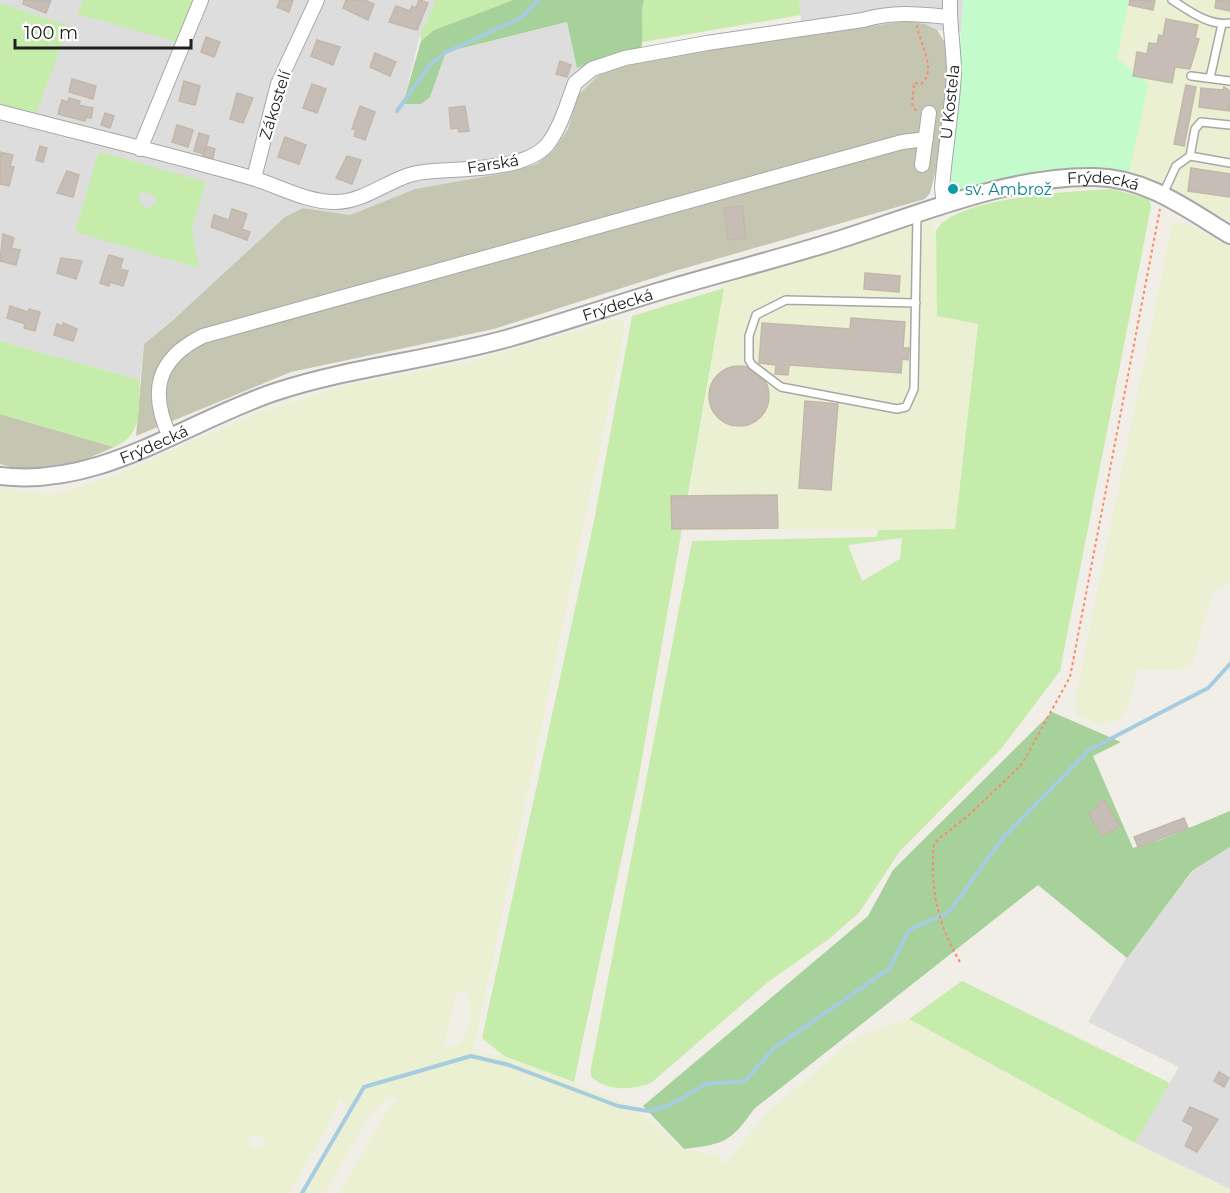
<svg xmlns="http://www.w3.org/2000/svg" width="1230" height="1193" viewBox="0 0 1230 1193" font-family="Montserrat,sans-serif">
  <rect width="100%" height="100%" fill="#f1eee7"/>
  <path fill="#dedddd" d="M0,0h436l-16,35 -17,69 27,-7 16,-45 122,-30 9,45 22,-8 2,14 -23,22 -10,34 -14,21 -17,14 -32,9 -90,16 -65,26 -47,-7 -159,136 -4,36 -140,-39z
    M799,0h164l-2,32 -24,-2 -12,-6 -122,11z
    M1230,847v342l-95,-46 44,-76 -91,-45 39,-65 66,-86z"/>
  <path fill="#c4c6b2" d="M907,21l18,3 12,6 10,16v30l-11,94 -6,23 -5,6 -250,72 -181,58 -203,43 -155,64 8,-92 29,-24 112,-103 18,-9 47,7 65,-26 90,-16 32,-9 17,-14 14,-21 10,-34 23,-22 10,-5 104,-20z
    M0,414l114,33 -48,21 -45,2 -21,-6z"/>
  <path fill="#ebf0d2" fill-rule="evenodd" d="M1129,0h101v221l-68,-38 -33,-11 20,-88 -32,-26z
    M930,219l6,12 1,85 40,8 -22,205 -271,1 41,-249z
    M1185,222l45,25v336l-17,8 -21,74 -17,5h-38l-10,39 -6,9 -15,6 -12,-1 -17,-8 -3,-10 97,-476 3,-5z
    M621,318l4,11 -152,723 31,4 121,47 28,19 31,28 34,5 6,9 44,-52 81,-69 21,-12 39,-12 226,124 95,46v4h-891l51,-87 12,-7 -13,-2 -21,20 -42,76h-24l45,-81v-9l-8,-5 -2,11 -47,84h-290v-706l52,8 62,-19 145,-64 88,-27 122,-23zM467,990l4,17 -3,23 -8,14 -16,2 12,-53zM256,1134l11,8 -12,7 -6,-5v-6z"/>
  <path fill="#c6ecac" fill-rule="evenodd" d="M83,0h114l-19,42 -101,-28z
    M436,0h77l-79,30 -13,11 -1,-6z
    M644,0h155l2,15 -158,27 -3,-20z
    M0,3l69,23 -34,90 -35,-8z
    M101,152l105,30 -14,46 7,40 -124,-36 23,-79zM142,191l13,5 1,7 -4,4 -7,1 -5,-5 -1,-7z
    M1112,189l38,10 1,8 -91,464 -59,78 -101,102 -41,62 -30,26 -61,43 -117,101c-20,7 -42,9 -60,-6v-9l101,-527 185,-4 1,-7 77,-1 23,-205 -41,-8 -1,-85c17,-34 139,-40 176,-42zM902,538l-2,21 -38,22 -14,-36z
    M724,288l-86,493 -64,301 -70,-26 -22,-18 112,-517 38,-205z
    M0,341l140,39c-2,29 4,55 -26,67l-114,-33z
    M962,981l208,102 -35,60 -226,-124z"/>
  <path fill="#a6d19b" d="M513,0h131c-5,17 1,33 -3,49l-42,10 -22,9 -10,-46 -121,30 -16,45 -9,7h-18l18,-63 13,-11z
    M1052,712l69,30 -28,14 40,92 27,-8 70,-29v36l-38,24 -65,87 -89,-73 -284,224c-24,34 -30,35 -70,40l-41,-43 225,-190 25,-46z"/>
  <path fill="#c4fbcd" d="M963,0h166l-12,58 32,26 -20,88 -81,-3 -98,25z"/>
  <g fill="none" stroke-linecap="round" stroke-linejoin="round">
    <path stroke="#a6cddf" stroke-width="4" d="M397,111l33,-46 16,-13 75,-34 18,-18
      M302,1193l62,-106 107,-31 38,9 109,41 30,5 20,-5 38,-22 39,-3 29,-33 115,-79 20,-39 40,-18 53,-73 87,-89 119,-62 22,-24"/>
  </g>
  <path fill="#c6beb6" stroke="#c3b7a8" stroke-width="1.5" d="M24,0h27l-5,13 -23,-9z
    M280,0h13l-4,12 -12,-5z
    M346,0h18l10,4 -6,16 -25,-12z
    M419,0l9,3 -11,27 -28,-8 7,-16 14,5 2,-5 4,2z
    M1130,0h25l-2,10 -24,-5z
    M1216,0h14v11l-15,-3z
    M1166,19l32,6 -3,13 4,1 -9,30 -15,-2 -3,16 -39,-7 4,-24 10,2 2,-11 8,1 2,-9 4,1z
    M206,37l14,5 -6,15 -13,-5z
    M317,40l23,7 -7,18 -22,-9z
    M375,53l21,9 -6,14 -20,-9z
    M560,61l11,4 -4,12 -11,-3z
    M72,79l24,7 -3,13 -24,-7z
    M184,81l16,5 -5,19 -16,-4z
    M312,84l14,5 -9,24 -14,-5z
    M1186,85l10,2 -12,59 -10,-2z
    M1224,87l6,4v20l-31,-4 2,-19 22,2z
    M237,93l16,5 -10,25 -13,-4z
    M69,98l11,3 -1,4 14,3 -2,10 -5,-1 -1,4 -27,-7 4,-14 6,2z
    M360,106l15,6 -10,28 -11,-4 2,-6 -4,-1z
    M465,106l4,25 -10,1 -1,-4 -7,1 -2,-21z
    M105,113l9,3 -4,12 -9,-3z
    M177,125l16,5 -5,17 -16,-5z
    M199,133l10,3 -5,18 -10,-3z
    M285,137l21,8 -7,19 -21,-7z
    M40,146l7,2 -4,14 -7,-2z
    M206,146l9,3 -3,12 -10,-3z
    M0,152l13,3 -3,11 4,1 -5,19 -9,-2z
    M347,156l14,4 -9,24 -16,-6z
    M1191,168l39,6v23l-42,-6z
    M67,171l12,4 -6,22 -16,-4z
    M742,206l4,32 -18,2 -4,-32z
    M232,209l15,5 -5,15 8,3 -3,8 -36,-13 3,-12 15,5z
    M3,234l11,4 -3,10 9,2 -4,15 -16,-4z
    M109,255l14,4 -3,10 8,2 -5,15 -13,-4 -1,4 -9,-3z
    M61,258l21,3 -6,18 -19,-6z
    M865,273l35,3 -1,16 -35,-3z
    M10,306l18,6 1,-3 11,3 -5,19 -11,-3 1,-4 -18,-6z
    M851,318l54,4 -2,26h6l-1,12 -6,-1 -1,14 -112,-8 -1,10 -13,-1 1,-9 -17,-2 3,-40 88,6z
    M63,323l14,6 -4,12 -19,-6 3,-11 6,2z
    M709 396a30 30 0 1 1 60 0a30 30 0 1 1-60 0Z
    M805,401l33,3 -7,86 -32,-2z
    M777,495l1,33 -106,1 -1,-33z
    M1103,799l17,27 -18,10 -14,-23 11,-6 -2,-4z
    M1184,818l4,10 -50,19 -4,-10z
    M1219,1072l10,6 -5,9 -10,-6z
    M1190,1107l28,12 -21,33 -12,-6 9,-19 -11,-6z"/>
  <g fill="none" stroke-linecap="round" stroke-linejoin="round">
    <g stroke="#a7a7a7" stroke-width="10">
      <path id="service" d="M1172,0c18,11 36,26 58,23
        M1191,76l39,5
        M1210,78l12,-54
        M1190,156l5,-27 6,-7 29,3
        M1163,194l13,-28 14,-10 40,7
        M916,303l-130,-3 -30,15 -7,21v24l3,5 29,22 116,22 9,-2 8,-18 3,-174"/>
    </g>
    <g stroke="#a7a7a7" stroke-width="16">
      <path id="minor" d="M0,112c84,22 168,42 252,66 27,8 54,24 83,24 33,0 57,-27 89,-30 34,-4 99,0 123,-27 13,-16 21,-43 28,-62l17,-14 33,-11 82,-15 156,-23c30,-9 56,-6 86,-3
        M140,149l61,-149
        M922,165l7,-52
        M254,178l24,-94 39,-84
        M944,205l-2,-17c3,-38 10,-77 12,-115 0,-25 -5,-48 -4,-73
        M170,437c-21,-45 -14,-78 33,-101l699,-194 24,-3"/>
    </g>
    <g stroke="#a7a7a7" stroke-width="20">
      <g id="tertiary">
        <path id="s1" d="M0,476c101,12 183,-53 275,-84 76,-25 156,-32 234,-54 49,-14 99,-31 148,-46 60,-18 121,-33 181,-52 79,-25 172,-65 257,-63 52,1 92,32 135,58"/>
      </g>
    </g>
    <path stroke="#fd886c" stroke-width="2" stroke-dasharray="3 3" stroke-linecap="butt" d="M916,111l-4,-7 2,-21 7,1c17,-13 -2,-42 -4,-59
      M960,962c-23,-39 -30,-74 -26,-119l36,-29 52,-50 48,-87 90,-468"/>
    <use href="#service" stroke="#fff" stroke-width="7"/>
    <use href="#minor" stroke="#fff" stroke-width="14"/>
    <use href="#tertiary" stroke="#fff" stroke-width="16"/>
  </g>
  <circle fill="#0f9aa8" stroke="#fff" stroke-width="2" cx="953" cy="189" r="6"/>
  <g text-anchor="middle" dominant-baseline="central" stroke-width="4.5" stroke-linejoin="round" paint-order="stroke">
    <g font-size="16" fill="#202020" stroke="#fff">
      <text transform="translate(950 102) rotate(-84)">U Kostela</text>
      <text transform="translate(275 105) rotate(-73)">Zákostelí</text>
      <text transform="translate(493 164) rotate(-9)">Farská</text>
      <text stroke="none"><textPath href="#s1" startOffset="1149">Frýdecká</textPath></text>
      <text stroke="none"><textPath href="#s1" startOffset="645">Frýdecká</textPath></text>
      <text stroke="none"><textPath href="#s1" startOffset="159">Frýdecká</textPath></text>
    </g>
    <g font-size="16" fill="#0d838f" stroke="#fff" text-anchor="start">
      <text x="965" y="189">sv. Ambrož</text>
    </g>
  </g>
  <path d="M15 39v9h176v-9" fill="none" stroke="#202020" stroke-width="3"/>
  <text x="24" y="39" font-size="18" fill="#202020" stroke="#ffffff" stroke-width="4.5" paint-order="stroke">100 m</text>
</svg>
